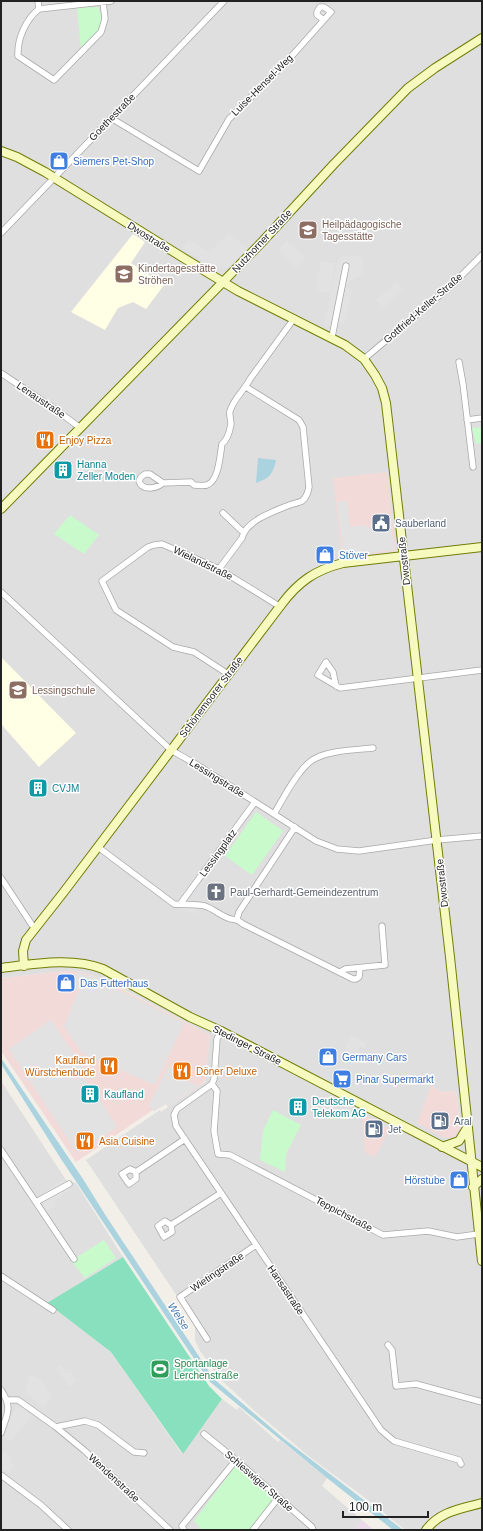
<svg xmlns="http://www.w3.org/2000/svg" width="483" height="1531" viewBox="0 0 483 1531" font-family="Arial,sans-serif">
  <rect width="100%" height="100%" fill="#f2efe9"/>
  <path fill="#e0dfdf" fill-rule="evenodd" d="M1,1h481v1529h-77l-37,-30 -57,-42 -55,-46 -37,-34 -19,-27 -5,-11v-13l-18,-31 -91,-136 74,-50 1,2 44,-30 5,-47 -95,-50 -15,-7 -22,-7h-12l-65,7zM431,1086l12,6 13,-1 4,36z
    M1,1081l65,99 10,3 47,74 -75,46 1,2 62,47 71,102 40,-55 15,11 2,-3 39,35 2,-2 47,38 -5,8 40,34 -8,10h-353z"/>
  <path fill="#f2dad9" d="M387,472l9,79 -54,6 -9,-79z
    M66,971h12l22,7 110,57 -4,44 -4,5 -34,23 -2,-3 -12,7 -1,-1 -77,52 -75,-111v-73z
    M431,1086l12,6 13,-1 4,36 -2,6 -4,4 -9,1 -28,-15z
    M361,1114l29,15 -15,28 -10,-5z"/>
  <path fill="#ebdbe8" d="M362,1520l12,10h-20z"/>
  <path fill="#ffffe5" d="M133,234l12,8 -14,21 33,22 -18,24 -13,-7 -15,6 -13,22 -34,-18z
    M1,657l75,76 -37,34 -38,-43z"/>
  <path fill="#c8facc" d="M93,7h5c10,19 -4,29 -17,41l-4,-40z
    M482,427v16l-6,1 -4,-16z
    M70,515l29,20 -15,19 -30,-20z
    M256,812l27,19 -31,44 -27,-19z
    M273,1110l28,15 -15,29 -1,18 -25,-12 3,-29z
    M104,1240l12,18 -31,20 -14,-17z
    M238,1463l38,36 -27,31h-47l-8,-9z"/>
  <path fill="#88e0be" d="M123,1257l86,129 13,13 -39,55 -72,-102 -64,-49z"/>
  <path fill="#e2e2e2" d="M229,233l19,16 -20,19 -13,1 -32,-21 6,-8 20,12z
    M287,241l19,17 -10,11 -18,-18z
    M353,255l8,3 3,4 -2,12 -12,7 -3,5 5,5 -8,33 -20,3 13,-64 4,-6z
    M321,261l14,2 -5,30 -14,-3z
    M395,280l8,9 -20,20 -7,-9 14,-12z
    M347,501l3,26 16,-2v3l25,-3 3,25 -50,6 -7,-54z
    M184,907l13,1 1,5 -13,-1z
    M76,973h4l21,6 13,7 -5,13 6,-11 69,35 -29,62 -73,-32 -18,-27 15,-36 -3,-1z
    M51,1020l33,49 -4,3 13,19 3,-2 5,7 -2,2 18,29 -40,26 -68,-104z
    M351,1036l15,7 -1,6 -5,-3 -4,8 -11,-6z
    M168,1067l19,9 -2,4 13,6 -30,21 -2,-3 -12,7 -5,-6z
    M64,1179l2,3 -17,11 -2,-3z
    M71,1185l2,3 -19,13 2,4 -11,7 -4,-7z
    M61,1365l6,8 3,-2 7,10 -8,6 -13,-19z
    M29,1376l9,1 15,20 -10,11 -18,-16z
    M15,1407l8,1 10,7 -22,26 -7,-3z
    M4,1451l7,6 -2,4 5,5 -6,8 -7,-5v-13z"/>
  <path fill="#aad3df" d="M258,458l18,2c-3,15 -7,18 -20,23z
    M1,1058l82,121 23,37 108,163 69,59 120,92h-10l-66,-52 -118,-97 -148,-222 -60,-95z"/>
  <g fill="none" stroke-linecap="round" stroke-linejoin="round">
    <g stroke="#a9a9a9" stroke-width="7">
      <path id="street" d="M38,1l1,8c-13,10 -22,30 -21,47l36,24 47,-48 4,-13 -2,-17
        M39,9l72,-8
        M111,118l88,53 30,-52 61,-61 41,-46 -7,-5h-4l-3,5v3l7,5
        M1,233l223,-232
        M332,337l14,-71
        M364,359l89,-75 29,-29
        M459,362l4,22 10,83
        M1,373l58,39 20,15
        M467,420l15,-2
        M163,483c-7,6 -21,8 -24,-2l2,-4 4,-3h5l13,9 28,-1 3,3c4,0 9,1 13,0 12,-4 13,-31 15,-41 5,-4 8,-14 9,-20 0,-4 -2,-9 -1,-13 4,-13 14,-20 20,-32l43,-59
        M223,513l20,19
        M219,569l23,-31c4,-17 30,-26 45,-32 5,-2 11,-3 15,-5 5,-4 6,-9 7,-14l-6,-60 -4,-7 -53,-33
        M1,592l170,158 28,16 117,75 21,8 22,2 78,-11 45,-4
        M228,674l-34,-22 -21,-5 -57,-37 -14,-29 46,-34 6,-2 8,-1 57,25 60,37
        M336,686l-3,-14 -7,-10 -8,13 22,13 142,-18
        M274,814c9,-15 26,-49 42,-56 16,-8 39,-8 57,-10
        M98,847l76,57c9,1 23,0 31,2 9,3 17,11 26,13 6,1 7,1 12,5l110,55h3l3,-2 1,-9
        M1,878l31,47 3,2
        M181,903l74,-101
        M237,919l2,-7 56,-85
        M340,972l5,-3 40,-4 -3,-39
        M221,1031l-4,8 -3,40 -2,5 -35,25 -3,6 2,11 205,304 13,11 65,19 2,4
        M212,1084l5,7 -3,40 4,23 12,1 153,80 45,-4 29,6 21,-3
        M1,1150l73,109
        M136,1172v7l-7,5 -7,-10 8,-5 6,3 49,-33
        M36,1202l33,-18
        M171,1225l1,7 -8,5 -6,-11 7,-5 6,4 50,-32
        M1,1276l52,34
        M207,1339l-27,-42 76,-52
        M388,1345l4,5 4,36 20,-2 66,18
        M1,1390c12,18 6,24 0,43
        M7,1400h11l38,27 29,24 85,79
        M56,1427l29,-6 13,4 36,27 10,1
        M204,1434l32,26 76,67 1,3
        M1,1475l40,30 27,25
        M184,1530l-2,-4 54,-66
        M253,1530l25,-32"/>
    </g>
    <g stroke="#707d05" stroke-width="10">
      <path id="secondary" d="M1,151l16,6 28,15 137,85 56,34 107,54 19,14 11,16 7,13 4,15 64,554 32,304
        M1,509l261,-267 72,-78 74,-76 27,-20 47,-30
        M24,966l-1,-15 3,-11 37,-47 218,-288c17,-23 34,-35 62,-42l139,-16
        M1,968c33,-4 71,-11 102,1l87,48 31,14 261,136
        M442,1147l17,-6 8,-13
        M473,1187l9,-8
        M426,1530c14,-19 35,-21 56,-27"/>
    </g>
    <use href="#street" stroke="#fff" stroke-width="5.5"/>
    <use href="#secondary" stroke="#f7fabf" stroke-width="8"/>
  </g>
  <defs>
    <g id="shop-square" transform="scale(1)"><rect x="-9" y="-9" width="18" height="18" rx="4" fill="#3f7fe0" stroke="#fff"/><path d="M-5-2.5h2.3a2.7 3.5 0 0 1 5.4 0H5L5.5 6h-11ZM-1.5-2.5h3a1.5 2.3 0 0 0-3 0Z" fill="#fff"/></g>
    <g id="school-square" transform="scale(1)"><rect x="-9" y="-9" width="18" height="18" rx="4" fill="#8d6e63" stroke="#fff"/><path d="M0-5L7-2L0 1L-7-2ZM-4 1L0 2.5L4 1V4Q0 6-4 4Z" fill="#fff"/></g>
    <g id="restaurant-square" transform="scale(1)"><rect x="-9" y="-9" width="18" height="18" rx="4" fill="#e8710a" stroke="#fff"/><path d="M-5-6h1v4h1v-4h1v4h1v-4h1v5L-1.5 .5V6h-2V.5L-5-1ZM5-6V6H3V1.5H1.5Q1.5-4 5-6Z" fill="#fff"/></g>
    <g id="building-square" transform="scale(1)"><rect x="-9" y="-9" width="18" height="18" rx="4" fill="#0f9aa8" stroke="#fff"/><path d="M-4-6H4V6H1V3H-1V6H-4ZM-2.5-4.3h1.7v1.8h-1.7ZM.8-4.3h1.7v1.8H.8ZM-2.5-1h1.7V.8h-1.7ZM.8-1h1.7V.8H.8Z" fill="#fff"/></g>
    <g id="civic-square" transform="scale(1)"><rect x="-9" y="-9" width="18" height="18" rx="4" fill="#5c6f8a" stroke="#fff"/><path d="M-.6-6.5H3V-4.5H.6V-3L4-1V1h2V6H-6V1h2V-1L-.6-3ZM-1.2 2.5V6h2.4V2.5Z" fill="#fff"/></g>
    <g id="church-square" transform="scale(1)"><rect x="-9" y="-9" width="18" height="18" rx="4" fill="#6b7280" stroke="#fff"/><path d="M-1.2-6h2.4v3.5h3.3v2.4h-3.3V6h-2.4V-.1h-3.3v-2.4h3.3Z" fill="#fff"/></g>
    <g id="supermarket-square" transform="scale(1)"><rect x="-9" y="-9" width="18" height="18" rx="4" fill="#3f7fe0" stroke="#fff"/><path d="M-6-5.5h2.5l.6 2H6L4.5 2H-2.5L-4.4-4H-6ZM-1.5 3.2a1.3 1.3 0 1 0 .1 0ZM3 3.2a1.3 1.3 0 1 0 .1 0Z" fill="#fff"/></g>
    <g id="fuel-square" transform="scale(1)"><rect x="-9" y="-9" width="18" height="18" rx="4" fill="#5c6f8a" stroke="#fff"/><path d="M-5.5-6h7V0h2V4h1.3V-2.5L3-4.5l.8-.8L6-3V5H2.5V1h-1V6h-7ZM-4.2-4.7v3.2H.2V-4.7Z" fill="#fff"/></g>
    <g id="stadium-square" transform="scale(1)"><rect x="-9" y="-9" width="18" height="18" rx="4" fill="#2e9e5b" stroke="#fff"/><path d="M0-5a6.5 5 0 1 0 0 10a6.5 5 0 1 0 0-10ZM-3.5-1.8h7v3.6h-7Z" fill="#fff"/></g>
  </defs>
  <g fill-rule="evenodd">
    <use href="#shop-square" x="59" y="161"/>
    <use href="#school-square" x="308" y="230"/>
    <use href="#school-square" x="124" y="274"/>
    <use href="#restaurant-square" x="45" y="440"/>
    <use href="#building-square" x="63" y="470"/>
    <use href="#civic-square" x="381" y="523"/>
    <use href="#shop-square" x="325" y="555"/>
    <use href="#school-square" x="18" y="690"/>
    <use href="#building-square" x="38" y="788"/>
    <use href="#church-square" x="216" y="892"/>
    <use href="#shop-square" x="66" y="983"/>
    <use href="#shop-square" x="328" y="1057"/>
    <use href="#restaurant-square" x="109" y="1066"/>
    <use href="#restaurant-square" x="182" y="1071"/>
    <use href="#supermarket-square" x="342" y="1079"/>
    <use href="#building-square" x="90" y="1094"/>
    <use href="#building-square" x="298" y="1107"/>
    <use href="#fuel-square" x="440" y="1121"/>
    <use href="#fuel-square" x="374" y="1129"/>
    <use href="#restaurant-square" x="85" y="1141"/>
    <use href="#shop-square" x="459" y="1180"/>
    <use href="#stadium-square" x="160" y="1369"/>
  </g>
  <g text-anchor="middle" dominant-baseline="central" stroke-width="3" stroke-linejoin="round" paint-order="stroke">
    <g font-size="10" fill="#222" stroke="#fff">
      <text transform="translate(262 85) rotate(-45)">Luise-Hensel-Weg</text>
      <text transform="translate(112 117) rotate(-46)">Goethestraße</text>
      <text transform="translate(149 237) rotate(32)">Dwostraße</text>
      <text transform="translate(262 241) rotate(-47)">Nutzhorner Straße</text>
      <text transform="translate(423 308) rotate(-41)">Gottfried-Keller-Straße</text>
      <text transform="translate(41 400) rotate(34)">Lenaustraße</text>
      <text transform="translate(404 561) rotate(-96)">Dwostraße</text>
      <text transform="translate(203 563) rotate(26)">Wielandstraße</text>
      <text transform="translate(211 697) rotate(-53)">Schönemoorer Straße</text>
      <text transform="translate(217 778) rotate(32)">Lessingstraße</text>
      <text transform="translate(218 853) rotate(-54)">Lessingplatz</text>
      <text transform="translate(442 883) rotate(-96)">Dwostraße</text>
      <text transform="translate(247 1045) rotate(27)">Stedinger Straße</text>
      <text transform="translate(344 1214) rotate(28)">Teppichstraße</text>
      <text transform="translate(217 1272) rotate(-34)">Wietingstraße</text>
      <text transform="translate(286 1290) rotate(56)">Hansastraße</text>
      <text transform="translate(114 1478) rotate(43)">Wendenstraße</text>
      <text transform="translate(259 1481) rotate(41)">Schleswiger Straße</text>
    </g>
    <g font-size="10" fill="#366cbe" stroke="#fff" text-anchor="start">
      <text x="73" y="161">Siemers Pet-Shop</text>
      <text x="339" y="555">Stöver</text>
      <text x="80" y="983">Das Futterhaus</text>
      <text x="342" y="1057">Germany Cars</text>
      <text x="356" y="1079">Pinar Supermarkt</text>
      <text x="445" y="1180" text-anchor="end">Hörstube</text>
    </g>
    <g font-size="10" fill="#785e54" stroke="#fff" text-anchor="start">
      <text x="322" y="224">Heilpädagogische<tspan x="322" dy="12">Tagesstätte</tspan></text>
      <text x="138" y="268">Kindertagesstätte<tspan x="138" dy="12">Ströhen</tspan></text>
      <text x="32" y="690">Lessingschule</text>
    </g>
    <g font-size="10" fill="#c56008" stroke="#fff" text-anchor="start">
      <text x="59" y="440">Enjoy Pizza</text>
      <text x="95" y="1060" text-anchor="end">Kaufland<tspan x="95" dy="12">Würstchenbude</tspan></text>
      <text x="196" y="1071">Döner Deluxe</text>
      <text x="99" y="1141">Asia Cuisine</text>
    </g>
    <g font-size="10" fill="#0d838f" stroke="#fff" text-anchor="start">
      <text x="77" y="464">Hanna<tspan x="77" dy="12">Zeller Moden</tspan></text>
      <text x="52" y="788">CVJM</text>
      <text x="104" y="1094">Kaufland</text>
      <text x="312" y="1101">Deutsche<tspan x="312" dy="12">Telekom AG</tspan></text>
    </g>
    <g font-size="10" fill="#4e5e75" stroke="#fff" text-anchor="start">
      <text x="395" y="523">Sauberland</text>
      <text x="454" y="1121">Aral</text>
      <text x="388" y="1129">Jet</text>
    </g>
    <g font-size="10" fill="#5b616d" stroke="#fff" text-anchor="start">
      <text x="230" y="892">Paul-Gerhardt-Gemeindezentrum</text>
    </g>
    <g font-size="10" fill="#27864d" stroke="#fff" text-anchor="start">
      <text x="174" y="1363">Sportanlage<tspan x="174" dy="12">Lerchenstraße</tspan></text>
    </g>
    <g font-size="11" font-style="italic" fill="#4a7aab" stroke="#fff">
      <text transform="translate(179 1316) rotate(57)">Welse</text>
    </g>
  </g>
  <rect width="483" height="1531" fill="none" stroke="#222222" stroke-width="4"/>
  <path d="M343 1511v6h85v-6" fill="none" stroke="#222222" stroke-width="2"/>
  <text x="349" y="1511" font-size="12" fill="#222222" stroke="#ffffff" stroke-width="3" paint-order="stroke">100 m</text>
</svg>
